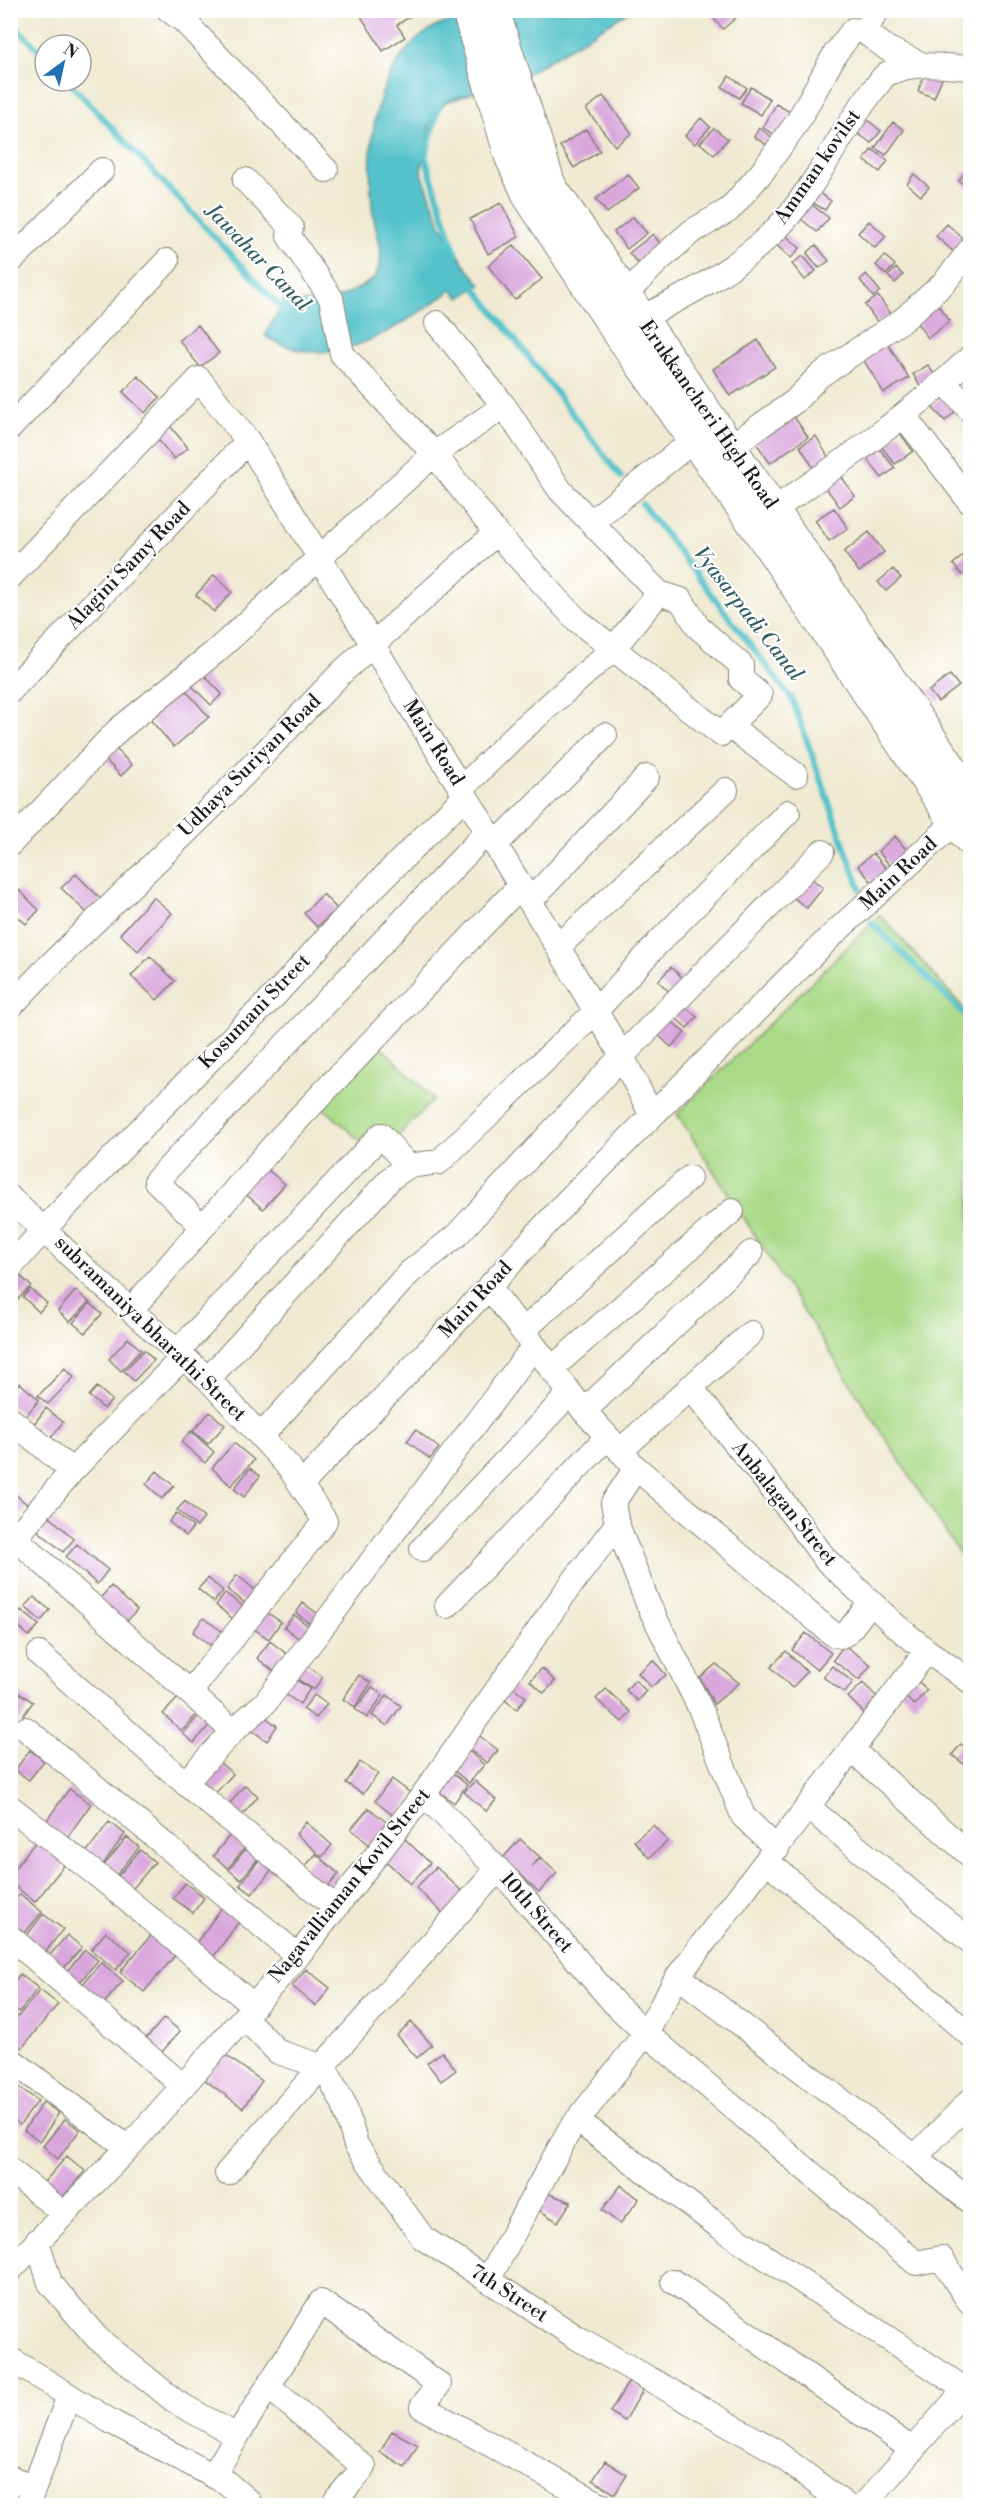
<svg xmlns="http://www.w3.org/2000/svg" width="981" height="2516" viewBox="0 0 981 2516" font-family="'Libre Bodoni',serif">
  <rect width="100%" height="100%" fill="#fff"/>
  <filter id="ink" filterUnits="userSpaceOnUse"><feTurbulence type="fractalNoise" baseFrequency=".0167" numOctaves="2"/><feDisplacementMap in="SourceGraphic" scale="12" xChannelSelector="R" yChannelSelector="G"/><feConvolveMatrix kernelMatrix="1 2 1 2 8 2 1 2 1" color-interpolation-filters="sRGB"/></filter>
  <filter id="wash" filterUnits="userSpaceOnUse"><feTurbulence type="fractalNoise" baseFrequency=".008" numOctaves="4" result="noise"/><feDisplacementMap in="SourceGraphic" scale="24" xChannelSelector="R" yChannelSelector="G"/><feGaussianBlur stdDeviation="1.35" result="paint"/><feColorMatrix in="noise" values="0 0 0 0 0 0 0 0 0 0 0 0 0 0 0 0 0 1.4 0 .05"/><feComposite in="paint" operator="in"/></filter>
  <g filter="url(#wash)">
    <rect width="100%" height="100%" fill="#f0ead2"/>
    <path fill="#aada88" stroke="#637b52" stroke-width="1.5" d="M880,915l90,100v555l-293,-456z
      M376,1042l58,57 -39,40 -30,6 -45,-40z"/>
    <path fill="#55c2cb" stroke="#386f74" stroke-width="1.5" d="M484,11h146l-102,62 -84,30 -14,20 -9,48 20,54 25,42 15,17 -21,14 -8,-8c-56,38 -119,88 -187,46l19,-36c41,7 57,0 91,-22 2,-7 6,-15 6,-22 0,-16 -8,-33 -9,-50 -5,-60 0,-137 56,-175 13,-9 40,-15 56,-20z"/>
    <g fill="none" stroke-linecap="round" stroke-linejoin="round">
      <path stroke="#55c2cb" stroke-width="6" d="M10,20l35,37
        M68,81l216,230
        M439,106l-14,51 31,97
        M470,281l151,196
        M642,504l150,195 68,190
        M871,922l99,98"/>
    </g>
    <g id="blocks">
      <path fill="#daa7dd" d="M357,10h63l-23,15 8,12 -22,14z
        M706,10h39l-22,19z
        M926,70l17,6 -9,22 -16,-7z
        M729,76l18,12 -8,10 -17,-11z
        M751,87l19,12 -9,16 -20,-12z
        M603,96l29,37 -17,13 -29,-37z
        M776,104l16,9 -13,24 -16,-9z
        M863,116l18,15 -10,12 -19,-14z
        M701,118l9,9 -15,17 -10,-8z
        M893,122l11,8 -18,25 -11,-7z
        M714,128l14,11 -14,16 -14,-12z
        M759,128l19,13 -5,8 -19,-12z
        M586,129l14,22 -26,17 -14,-22z
        M872,149l16,12 -8,11 -16,-12z
        M965,171l5,4v14l-11,-8z
        M628,174l11,14 -32,25 -11,-14z
        M914,174l15,13 -8,9 -14,-12z
        M819,193l12,8 -6,9 -12,-7z
        M807,201l22,17 -12,14 -21,-17z
        M501,203l18,34 -31,17 -18,-35z
        M633,217l14,16 -20,16 -13,-17z
        M869,221l17,15 -11,12 -17,-15z
        M947,224l20,18 -11,12 -20,-18z
        M781,231l19,17 -9,10 -19,-17z
        M653,234l11,15 -23,18 -12,-14z
        M514,245l28,34 -27,21 -27,-34z
        M816,245l13,16 -10,7 -12,-15z
        M803,256l13,15 -11,9 -13,-16z
        M885,256l10,9 -9,10 -10,-10z
        M896,268l7,7 -8,8 -7,-7z
        M866,274l14,17 -7,6 -13,-17z
        M878,296l13,18 -13,9 -13,-18z
        M938,305l12,16 -22,17 -12,-16z
        M198,325l21,28 -19,14 -21,-27z
        M758,340l17,27 -45,29 -17,-27z
        M886,341l23,37 -25,15 -23,-37z
        M928,365l11,17 -16,9 -10,-17z
        M138,376l22,21 -15,16 -22,-21z
        M948,391l13,15 -16,15 -14,-15z
        M790,411l18,26 -38,26 -18,-26z
        M166,421l22,27 -14,11 -22,-27z
        M900,433l13,18 -18,13 -13,-17z
        M816,436l15,26 -15,10 -16,-26z
        M880,449l15,19 -13,10 -15,-19z
        M839,473l16,23 -15,11 -17,-23z
        M834,508l14,20 -19,13 -14,-21z
        M869,532l15,20 -25,20 -15,-20z
        M970,550v19l-8,6 -9,-11z
        M893,569l8,9 -15,13 -8,-9z
        M214,575l18,17 -18,20 -18,-17z
        M200,671l22,23 -11,11 -23,-23z
        M950,675l9,11 -21,16 -9,-11z
        M182,686l27,31 -35,30 -27,-31z
        M113,746l19,19 -11,11 -19,-20z
        M895,836l18,22 -18,14 -17,-21z
        M873,853l19,22 -15,13 -19,-22z
        M805,873l18,15 -16,20 -18,-14z
        M76,874l25,25 -14,14 -26,-25z
        M19,890l20,20 -13,14 -16,-15v-10z
        M323,894l14,15 -20,18 -13,-14z
        M153,897l19,16 -34,38 -18,-17z
        M150,956l25,25 -18,19 -26,-24z
        M671,967l16,15 -13,14 -16,-15z
        M679,1001l18,16 -10,11 -18,-16z
        M667,1017l18,16 -14,14 -17,-16z
        M263,1166l22,18 -22,25 -21,-18z
        M14,1270l17,16 -17,17 -4,-4v-25z
        M30,1289l17,14 -8,9 -16,-15z
        M76,1290l13,12 -19,20 -12,-11z
        M90,1303l12,11 -17,19 -12,-10z
        M128,1338l13,12 -20,21 -12,-12z
        M144,1350l10,10 -20,21 -10,-10z
        M65,1368l9,9 -26,27 -10,-8z
        M20,1383l19,17 -14,17 -15,-13v-10z
        M97,1387l15,13 -8,9 -15,-13z
        M46,1408l17,14 -12,16 -17,-14z
        M210,1412l15,13 -17,19 -15,-13z
        M416,1430l23,18 -9,11 -23,-18z
        M191,1431l23,21 -9,11 -24,-21z
        M234,1443l20,17 -23,26 -19,-18z
        M250,1468l10,8 -16,21 -10,-8z
        M157,1471l17,15 -12,13 -16,-15z
        M10,1490l18,15 -16,19 -2,-1z
        M185,1501l19,17 -7,9 -20,-17z
        M176,1513l17,14 -7,9 -17,-14z
        M47,1514l27,25 -11,13 -28,-24z
        M77,1544l31,26 -11,14 -31,-27z
        M237,1575l22,18 -10,13 -22,-17z
        M208,1578l15,13 -9,11 -16,-13z
        M111,1586l26,24 -16,18 -26,-24z
        M225,1593l23,17 -10,13 -22,-18z
        M34,1597l16,13 -9,11 -16,-14z
        M303,1603l22,16 -8,10 -21,-16z
        M259,1607l22,15 -12,17 -22,-15z
        M21,1610l18,15 -10,11 -17,-15z
        M294,1615l22,17 -10,12 -22,-17z
        M203,1618l23,16 -10,15 -23,-17z
        M806,1633l25,20 -14,17 -25,-20z
        M270,1641l23,18 -13,17 -23,-18z
        M844,1645l27,20 -12,15 -26,-20z
        M786,1651l21,21 -15,16 -21,-21z
        M653,1660l13,15 -15,12 -13,-14z
        M302,1662l21,15 -9,13 -22,-14z
        M716,1664l23,19 -25,21 -14,-26z
        M832,1666l21,16 -8,11 -22,-16z
        M542,1668l13,13 -11,12 -14,-12z
        M359,1675l12,8 -16,24 -12,-8z
        M292,1677l18,12 -10,15 -18,-12z
        M914,1677l13,13 -13,15 -14,-13z
        M635,1680l11,11 -9,10 -11,-11z
        M863,1683l17,17 -14,15 -18,-18z
        M511,1686l15,11 -9,12 -15,-11z
        M372,1687l11,8 -16,23 -12,-9z
        M606,1689l25,23 -9,10 -26,-23z
        M19,1693l14,9 -20,28 -3,-2v-23z
        M314,1695l13,9 -11,14 -13,-9z
        M387,1695l14,11 -14,20 -15,-11z
        M179,1697l19,16 -16,18 -19,-17z
        M260,1713l17,13 -10,15 -18,-13z
        M200,1714l11,9 -17,20 -11,-9z
        M477,1734l21,16 -11,13 -21,-16z
        M961,1744l9,7v18l-18,-14z
        M30,1750l14,11 -15,19 -14,-10z
        M468,1750l16,15 -15,18 -17,-14z
        M219,1762l14,12 -21,23 -14,-14z
        M360,1762l18,12 -15,20 -17,-11z
        M450,1771l17,14 -13,18 -18,-14z
        M392,1779l21,16 -17,23 -21,-17z
        M475,1781l21,19 -10,11 -22,-19z
        M245,1785l13,11 -19,23 -13,-11z
        M69,1789l22,15 -27,38 -22,-15z
        M369,1808l22,18 -18,22 -22,-19z
        M109,1822l16,12 -26,36 -17,-12z
        M306,1822l26,23 -10,12 -26,-23z
        M653,1825l15,16 -19,17 -15,-17z
        M231,1834l15,12 -18,22 -15,-12z
        M127,1837l12,10 -25,31 -12,-10z
        M405,1839l25,24 -20,21 -25,-24z
        M520,1839l20,18 -8,9 9,-8 16,15 -18,19 -36,-34z
        M37,1840l29,23 -31,39 -25,-20v-8z
        M248,1846l12,10 -19,24 -12,-10z
        M140,1850l15,12 -26,31 -15,-12z
        M316,1854l23,20 -14,16 -23,-20z
        M261,1857l13,10 -22,27 -12,-9z
        M436,1867l32,30 -20,21 -32,-30z
        M185,1883l19,15 -11,15 -20,-15z
        M20,1894l22,18 -21,26 -11,-8v-25z
        M223,1906l18,13 -27,37 -18,-13z
        M43,1914l20,15 -21,28 -20,-15z
        M106,1932l25,20 -15,18 -25,-20z
        M153,1933l24,20 -33,39 -24,-20z
        M67,1935l15,12 -22,26 -15,-12z
        M85,1950l13,10 -23,28 -13,-11z
        M101,1962l22,19 -23,27 -22,-18z
        M306,1969l24,19 -14,18 -24,-20z
        M20,1974l18,14 -19,24 -9,-6v-19z
        M40,1990l18,14 -36,44 -12,-10v-12z
        M164,2018l16,13 -19,22 -16,-13z
        M411,2022l21,23 -15,13 -20,-23z
        M442,2052l14,18 -15,11 -14,-18z
        M224,2054l38,27 -19,27 -38,-28z
        M19,2087l19,14 -18,24 -10,-8v-19z
        M43,2102l16,11 -19,28 -16,-11z
        M65,2119l15,11 -22,29 -15,-13z
        M67,2156l18,15 -27,32 -19,-15z
        M621,2185l18,14 -19,25 -18,-14z
        M544,2192l27,10 -13,20 -24,-15z
        M629,2381l14,9 -18,31 -15,-9z
        M392,2431l26,14 -13,22 -25,-15z
        M605,2461l22,14 -12,19 -22,-14z"/>
    </g>
  </g>
  <g filter="url(#ink)">
    <use href="#blocks" fill-opacity="0" stroke="#868377" stroke-width="1.5"/>
    <g fill="none" stroke-linecap="round" stroke-linejoin="round">
      <g stroke="#868377" stroke-width="26">
        <path id="minor" d="M169,10l15,11 142,149
          M865,32l12,-22
          M245,180l46,47 -2,9 42,62 11,56 92,100 62,79 81,87 144,114 39,-39 -19,-16v-14l-43,-38 -17,-27 -22,-7 -99,-103 -56,-84 -67,-83
          M10,262l92,-92
          M625,295l33,-34 33,-29 38,-22 33,-38 36,-51 37,-67 18,-24 12,2 23,17 33,15
          M641,318c53,-26 103,-53 143,-97 35,-40 57,-90 90,-132 5,-5 9,-14 15,-16 27,-12 54,-7 81,-5
          M945,382l25,28
          M904,416l66,86
          M10,428l157,-167
          M730,447l64,-45 25,-26 85,-57 41,-37 25,-32
          M773,510c69,-47 136,-95 197,-152
          M591,522l103,-82
          M10,577l189,-198 49,62 310,506 64,109 30,60
          M10,691l238,-250
          M729,726l67,49
          M461,789l58,-57 94,-83 46,-56
          M10,844l108,-114 97,-78 219,-198 70,-48
          M495,845l110,-110
          M530,901l117,-124
          M558,947l168,-157
          M10,1007l36,-38 180,-176 115,-120 155,-140
          M10,1198l78,74 120,107 81,88 36,54 -135,171
          M203,1227l-47,-46 331,-349
          M10,1268l35,-40 115,-119 116,-115 86,-95 103,-103
          M489,1287l95,124 52,57 197,166 8,2 6,-3 24,-31
          M131,1310l149,-172 240,-252
          M523,1331l166,-153
          M177,1352l204,-217 27,31
          M551,1369l181,-158
          M208,1379l183,-201 17,-12 31,-4 155,-149 65,-71 129,-130
          M690,1387l97,120 38,52 70,66 32,26 43,30
          M584,1411l167,-158
          M10,1419l62,52
          M261,1436l148,-163 47,-37 166,-180 200,-204
          M620,1451l131,-118
          M301,1485l188,-198 80,-88 259,-260 127,-117 15,-8
          M617,1524l31,80 52,104 43,108 34,33
          M15,1538l218,193 -48,52 151,125
          M10,1544l62,-73 111,-114
          M422,1549l148,-156
          M447,1606l160,-169
          M39,1654l146,129
          M26,1729l272,227
          M233,1731l32,-28 269,-357
          M852,1750l118,105
          M424,1794l87,89 104,121 31,29 270,230 25,-5 29,45
          M10,1807l96,75 147,123
          M808,1807l162,134
          M767,1861l203,174
          M10,1937l173,149
          M678,1976l237,181
          M244,2017l34,35 46,15 20,37 12,41 67,93 153,99 196,112 75,57
          M10,2059l118,89
          M970,2101l-55,56 55,44
          M577,2120l143,107 246,163
          M10,2170l53,43
          M227,2173l271,-304
          M37,2241l13,42 47,55 79,64 61,34 -24,40
          M10,2270l118,-122 170,-192 126,-162 143,-204 50,-66 -4,-21 23,-35
          M488,2280l81,-149 77,-98 32,-57 249,-325
          M673,2281l240,169
          M10,2359l100,62 117,62 22,19v4
          M268,2386l96,81 -28,33
          M237,2436l84,-134 118,82 -17,23 181,99
          M10,2477l22,11
          M27,2506l42,-110
          M863,2506l107,-122"/>
      </g>
      <g stroke="#868377" stroke-width="34">
        <path id="major" d="M468,10l43,147 19,41 84,128 150,212 191,284 15,17
          M493,10l57,176 420,610"/>
      </g>
      <use href="#minor" stroke="#fff" stroke-width="24"/>
      <use href="#major" stroke="#fff" stroke-width="32"/>
    </g>
  </g>
  <g text-anchor="middle" dominant-baseline="central" stroke-width="4.5" stroke-linejoin="round" paint-order="stroke">
    <g font-size="20" fill="#1c1c1c" stroke="#fff">
      <text transform="translate(818 167) rotate(-55)">Amman kovilst</text>
      <text transform="translate(708 415) rotate(55)">Erukkancheri High Road</text>
      <text transform="translate(129 566) rotate(-46)">Alagini Samy Road</text>
      <text transform="translate(433 743) rotate(58)">Main Road</text>
      <text transform="translate(250 766) rotate(-45)">Udhaya Suriyan Road</text>
      <text transform="translate(899 874) rotate(-43)">Main Road</text>
      <text transform="translate(255 1012) rotate(-46)">Kosumani Street</text>
      <text transform="translate(476 1300) rotate(-47)">Main Road</text>
      <text transform="translate(150 1329) rotate(44)">subramaniya bharathi Street</text>
      <text transform="translate(784 1504) rotate(51)">Anbalagan Street</text>
      <text transform="translate(350 1886) rotate(-51)">Nagavalliaman Kovil Street</text>
      <text transform="translate(536 1913) rotate(49)">10th Street</text>
      <text transform="translate(509 2294) rotate(33)">7th Street</text>
    </g>
    <g font-size="21" font-style="italic" fill="#335e62" stroke="#fff">
      <text transform="translate(258 258) rotate(46)">Jawahar Canal</text>
      <text transform="translate(748 614) rotate(52)">Vyasarpadi Canal</text>
    </g>
  </g>
  <rect width="981" height="2516" fill="none" stroke="#fff" stroke-width="36"/>
  <g transform="translate(63 63) rotate(33)"><circle r="28" fill="#ffffff" stroke="#a4a4a4" stroke-width="1.5"/>
  <path d="M0-4.5L10 22L0 15L-10 22Z" fill="#1f6fb2"/>
  <text y="-9" font-size="16" font-weight="bold" text-anchor="middle" fill="#1c1c1c">N</text>
  </g>
</svg>
